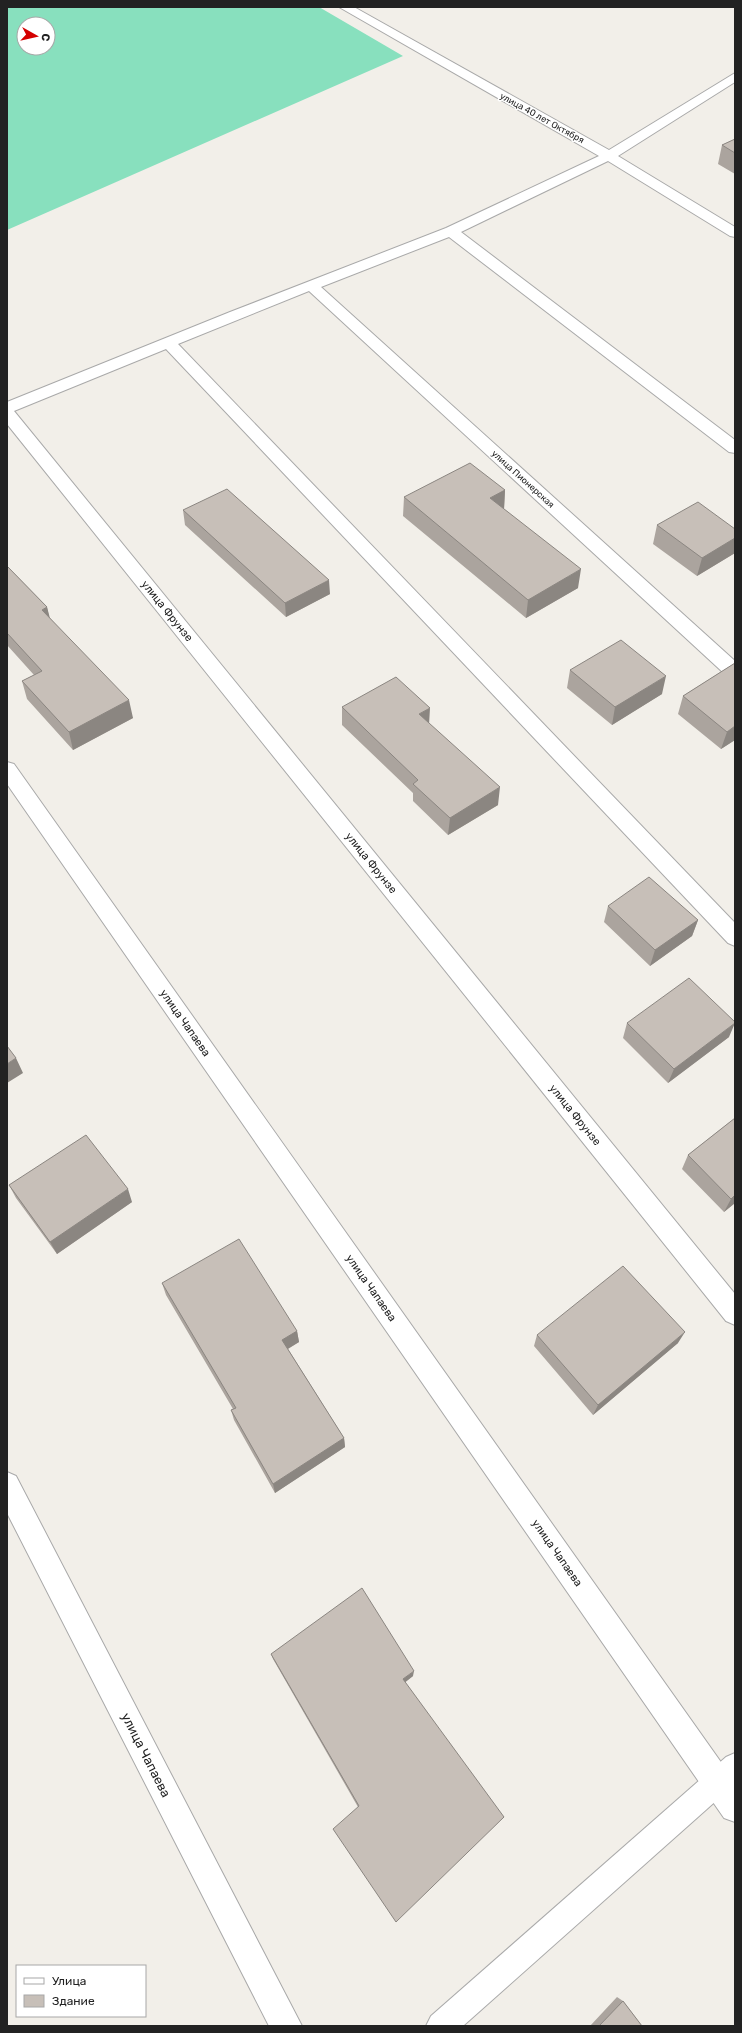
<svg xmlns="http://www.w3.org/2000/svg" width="742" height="2033" viewBox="0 0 742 2033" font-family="Rubik,sans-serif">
  <rect width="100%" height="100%" fill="#f2efe9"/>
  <path fill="#88e0be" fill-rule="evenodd" d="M7,7h312l84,49 -396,174zM24,24h24v24h-24z"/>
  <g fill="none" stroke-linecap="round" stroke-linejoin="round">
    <g stroke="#a9a9a9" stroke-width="2">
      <path id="service" d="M735,1753v31l-272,242h-37l5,-10 295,-259z"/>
    </g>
    <g stroke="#a9a9a9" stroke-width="2">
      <path id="minor" d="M339,7h15l255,143 126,-77v9l-117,74 117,71v10l-5,-1 -122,-75 -147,71 274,208v13l-6,-1 -280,-215 -128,50 414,374v18l-7,-2 -419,-386 -131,53 557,579v23l-7,-3 -562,-594 -152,62 721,883v31l-9,-4 -719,-897v-22l223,-90 216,-84 153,-72z
        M7,762l7,2 721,1018v40l-11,-4 -717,-1034z
        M7,1472l9,4 286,550h-33l-262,-513z"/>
    </g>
    <use href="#service" fill="#fff" fill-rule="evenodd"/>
    <use href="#minor" fill="#fff" fill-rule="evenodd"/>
  </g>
  <path fill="#aba49e" d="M735,139v35l-17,-10 4,-19z
    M505,490l-1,19 74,79 -52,30 -123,-102 1,-19z
    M183,510l147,84 -44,23 -101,-92z
    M657,525l78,4v24l-38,23 -44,-32z
    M7,566l40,41 2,10 84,101 -60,32 -46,-51 -5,-18 12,-6 -27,-30z
    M735,663v77l-14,9 -43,-35 5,-18z
    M570,670l92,24 -50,31 -45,-37z
    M342,707l87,17 69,81 -50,30 -35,-34v-8l-71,-68z
    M608,906l90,14 -6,16 -42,30 -46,-44z
    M627,1023l102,14 -61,46 -45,-45z
    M735,1118v85l-11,9 -42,-43 6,-14z
    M9,1185l123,17 -75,52 -41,-56z
    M162,1283l135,48 2,11 -11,7 56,89 1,9 -70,46 -41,-73 -3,-10 2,-1 -67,-114z
    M537,1335l141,8 -85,72 -59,-69z
    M271,1654l142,22 -8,6 -47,125 -85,-148z
    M617,1997l6,4 19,25h-52z"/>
  <path fill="#8b8681" d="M505,490l-1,19 -14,-11z
    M735,538v15l-38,23 5,-18z
    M581,569l-3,19 -52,30 2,-18z
    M329,580l1,14 -44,23 -1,-14z
    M47,607l5,19 -10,-16z
    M666,676l-4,18 -50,31 3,-18z
    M129,700l4,18 -60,32 -4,-18z
    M430,708l-1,17 -10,-11z
    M735,726v14l-14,9 6,-17z
    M500,787l-2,18 -50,30 2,-17z
    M698,920l-6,16 -42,30 5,-16z
    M735,1023l-6,14 -61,46 6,-14z
    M16,1058l7,15 -16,10v-19z
    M128,1189l4,13 -75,52 -7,-12z
    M735,1195v8l-11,9 7,-13z
    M297,1331l2,11 -15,9 -2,-11z
    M685,1332l-7,11 -85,72 5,-10z
    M344,1438l1,9 -70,46 -2,-9z
    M414,1671l-1,5 -10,8v-5z"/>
  <path fill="#c7bfb8" stroke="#8b8681" d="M735,139v14l-13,-8z
    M470,463l35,27 -15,8 91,71 -53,31 -124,-103z
    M227,489l102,91 -44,23 -102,-93z
    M698,502l37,27v9l-33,20 -45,-33z
    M7,566l40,41 -5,3 87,90 -60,32 -47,-51 20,-10 -35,-38z
    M621,640l45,36 -51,31 -45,-37z
    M735,663v63l-8,6 -44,-36z
    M396,677l34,31 -11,6 81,73 -50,31 -37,-34 5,-4 -76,-73z
    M649,877l49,43 -43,30 -47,-44z
    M689,978l46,44v1l-61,46 -47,-46z
    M7,1046l9,12 -9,6z
    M735,1118v77l-4,4 -43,-44z
    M86,1135l42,54 -78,53 -41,-57z
    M239,1239l58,92 -15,9 62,98 -71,46 -42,-74 5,-2 -74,-125z
    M623,1266l62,66 -87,73 -61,-70z
    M362,1588l52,83 -11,8 101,138 -108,105 -63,-93 26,-23 -88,-152z
    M623,2001l19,25h-43z"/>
  <g text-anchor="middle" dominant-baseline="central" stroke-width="3" stroke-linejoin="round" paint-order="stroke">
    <g font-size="9" fill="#222" stroke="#fff">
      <text transform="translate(542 118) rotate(29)">улица 40 лет Октября</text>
      <text transform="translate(523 479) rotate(42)">улица Пионерская</text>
    </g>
    <g font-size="11" fill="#222" stroke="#fff">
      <text transform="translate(167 611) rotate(51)">улица Фрунзе</text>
      <text transform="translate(371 863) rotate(51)">улица Фрунзе</text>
      <text transform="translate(185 1023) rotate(55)">улица Чапаева</text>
      <text transform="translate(575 1115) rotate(51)">улица Фрунзе</text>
      <text transform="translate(371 1288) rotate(55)">улица Чапаева</text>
      <text transform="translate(557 1553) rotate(55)">улица Чапаева</text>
    </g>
    <g font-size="13" fill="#222" stroke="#fff">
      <text transform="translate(146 1755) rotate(63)">улица Чапаева</text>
    </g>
  </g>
  <rect width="742" height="2033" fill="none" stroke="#222222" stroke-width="16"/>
  <rect x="16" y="1965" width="130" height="52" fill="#ffffff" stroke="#a7a7a7"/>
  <rect x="24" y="1978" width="20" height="6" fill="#ffffff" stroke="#a7a7a7"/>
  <text x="52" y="1985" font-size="12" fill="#222222">Улица</text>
  <rect x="24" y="1995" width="20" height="12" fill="#c7bfb8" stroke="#a7a7a7"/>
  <text x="52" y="2005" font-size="12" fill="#222222">Здание</text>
  <g transform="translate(36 36) rotate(98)"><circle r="19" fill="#ffffff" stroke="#a7a7a7"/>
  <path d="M0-3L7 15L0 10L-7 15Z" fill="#d40000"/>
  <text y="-6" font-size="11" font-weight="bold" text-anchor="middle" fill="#222222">С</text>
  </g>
</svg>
